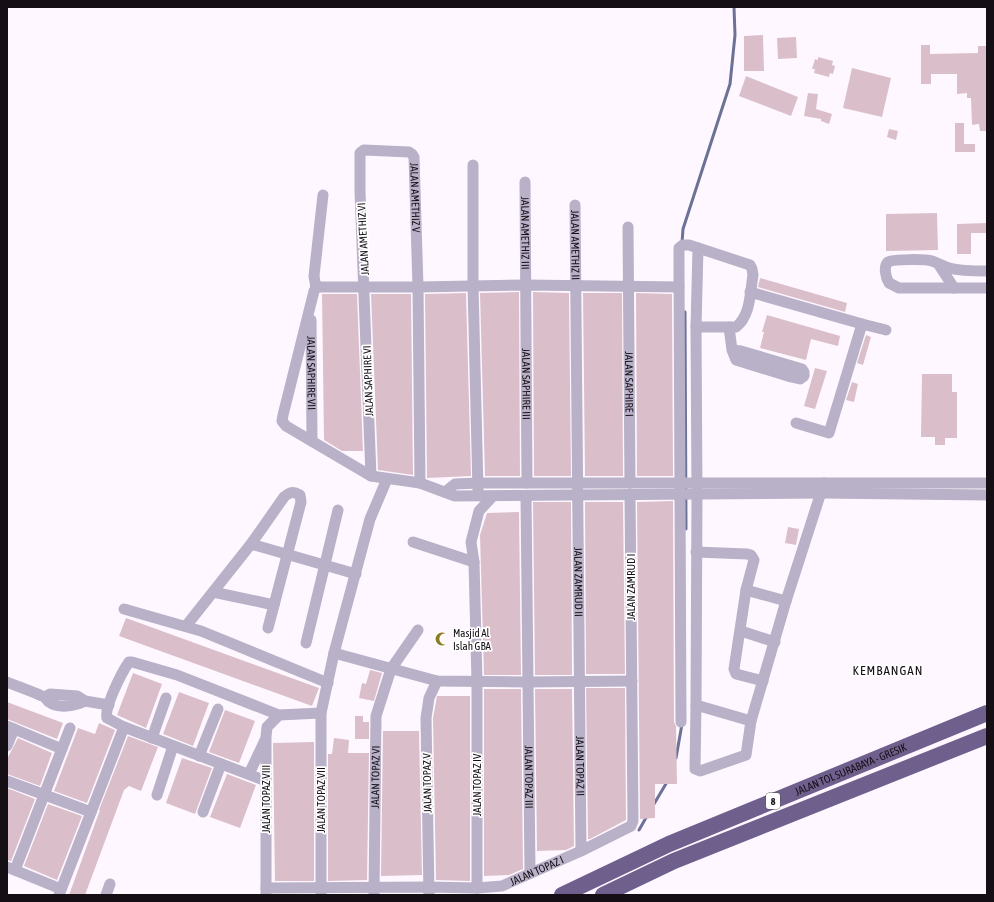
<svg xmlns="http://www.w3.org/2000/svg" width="994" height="902" viewBox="0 0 994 902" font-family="'Asap Condensed',sans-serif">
  <rect width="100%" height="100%" fill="#fff7ff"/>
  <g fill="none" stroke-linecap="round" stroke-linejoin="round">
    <path stroke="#6b7296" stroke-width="3" d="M682,243l1,-14 47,-145 5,-49 -1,-28
      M685,312l1,217
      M676,758l6,-34
      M654,804l13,-22
      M639,830l8,-14"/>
  </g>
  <path fill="#dabfca" d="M763,35l1,36h-20v-35z
    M796,37l1,21 -19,1 -1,-21z
    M921,45h9v9l48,-1v-7h9v85h-7l-1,-7 -7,1 -1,-27h-4v-5l-10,1v-20h-26v10h-10z
    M818,57l15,4 -1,4 3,1 -2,8 -3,-1 -1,4 -15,-4 1,-4h-3l3,-10 3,1z
    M852,68l39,10 -9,39 -39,-9z
    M746,76l52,21 -7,19 -52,-20z
    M808,93l10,1 -2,15 16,5 -3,10 -8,-3v-2l-17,-3z
    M955,123h9v21h11v8h-20z
    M889,129l9,2 -2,9 -9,-3z
    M937,213l1,37 -52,1v-37z
    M987,223v10h-16v21h-14v-30z
    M760,278l87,25 -2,9 -87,-25z
    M519,292l1,184h-35l-5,-183z
    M533,292l36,1 2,183h-37z
    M466,293l5,183 -44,2 -2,-184z
    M583,293h39l1,183h-38z
    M636,293l36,1 1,182h-36z
    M322,294h35l6,157h-21l-18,-11z
    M371,294h40l2,181 -35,-5z
    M767,315l73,21 -2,10 -27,-7 -5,21 -46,-12 4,-16h-2z
    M866,335l5,2 -8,28 -6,-2z
    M815,368l12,3 -12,38 -11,-3z
    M922,374h30v18h5v46h-12v7h-10v-8h-14z
    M852,382l6,2 -4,18 -8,-2z
    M673,501l1,221 2,4 1,58h-22v34l-15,1 -3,-317z
    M533,502h38l1,173h-37z
    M585,502h38l2,172h-39z
    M519,512l2,163h-37l-4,-140 7,-22z
    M788,527l11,2 -3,16 -11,-2z
    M126,618l193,70 -7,18 -193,-70z
    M370,670l12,3 -8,28 -15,-3 3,-15 4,1z
    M133,673l29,11 -16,44 -29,-13z
    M586,688h39l1,132 -36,19h-2z
    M484,689h37l2,180 -14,6 -25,1z
    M535,689h37l2,157 -8,4 -29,1z
    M179,692l30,11 -16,43 -30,-12z
    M437,696h33v185l-34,-1 -3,-162z
    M7,702l56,21 -6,16 -50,-20z
    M225,710l30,11 -16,42 -30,-11z
    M355,716h8v6h6v17h-14z
    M99,723l16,7 -28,73 -33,-12 24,-63 17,6z
    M383,731h36l3,144 -41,1z
    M128,736l30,11 -17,44 -12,-5 -5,4 -39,105h-16l31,-85h-1z
    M18,738l34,15 -12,33 -33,-12v-15z
    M334,738l15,2 -1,13h21l-2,127 -39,1v-127h4z
    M314,742v139h-39l-2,-138z
    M182,758l30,10 -17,46 -29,-11z
    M227,774l29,11 -16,43 -30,-11z
    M7,788l28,11 -24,62 -4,-1z
    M48,804l34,12 -25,64 -33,-14z"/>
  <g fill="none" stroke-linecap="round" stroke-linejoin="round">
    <g stroke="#b8b1c8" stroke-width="11">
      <path d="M473,165v120l5,206"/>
      <path id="s1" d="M525,182l2,301"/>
      <path id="s2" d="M575,205l6,646"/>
      <path id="s3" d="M628,227l2,256"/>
      <path d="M698,248l-2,79 1,167 -1,211 -1,64 5,2 46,-16 5,-34 35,-120 38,-118"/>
      <path d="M939,265l15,23"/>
      <path d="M987,271c-12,0 -26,0 -38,-3 -6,-2 -11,-5 -17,-7 -6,-2 -39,-2 -44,1 -5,5 -2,16 1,21l10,5h88"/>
      <path d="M679,287l-153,-2 -108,2h-99l-3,1 -2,3 -31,124 -1,6 4,5 85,50 49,7 35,13 367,-3 165,2"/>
      <path d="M316,288l-2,-12 9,-81"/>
      <path d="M750,292l112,32 -33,109 -33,-10"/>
      <path id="s4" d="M311,320l1,121"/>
      <path d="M862,324l24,6"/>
      <path d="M729,327l3,23 4,10 55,17 9,2 4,-3v-4l-2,-3 -61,-18 -9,-1"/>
      <path id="s5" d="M371,476l-11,-284v-39l4,-3 45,2 3,2 2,3 4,130 2,196"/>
      <path d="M445,492l10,-8 23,-1h509"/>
      <path id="s6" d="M526,496l4,376"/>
      <path d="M413,542l61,20"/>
      <path d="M251,544l105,30"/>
      <path d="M696,552l51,2 4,1 3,5 -8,30 -12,79 2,5 27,7"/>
      <path d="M746,590l40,11"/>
      <path d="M213,592l61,13"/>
      <path d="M124,609l77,22 127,52"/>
      <path d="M186,626l65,-82 33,-47c6,-5 9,-6 16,-2l1,7 -33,126"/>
      <path d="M741,631l34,11"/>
      <path d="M306,643l32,-133"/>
      <path d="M334,653l103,28 91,1 104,-1"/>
      <path d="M7,682c12,5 24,9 35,14 4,1 4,4 7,6 9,7 27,4 36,-1"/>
      <path d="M45,697l5,-3 27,2 8,5 24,4"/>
      <path d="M696,705l55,16"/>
      <path d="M681,722l-2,-453v-21l4,-3h6l61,20 2,4 1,6c-3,17 -2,40 -17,52h-40"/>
      <path d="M7,726l55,23"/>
      <path d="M152,738l14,-40"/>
      <path d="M7,746l7,-17"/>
      <path d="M199,756l19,-47"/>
      <path d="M249,774l16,-34"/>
      <path d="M7,781l84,31"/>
      <path d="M266,781l-142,-54 -17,-9c-3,-11 15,-46 22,-56h3l45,13 102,40 42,-2"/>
      <path d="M157,795l16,-49"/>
      <path d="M203,812l18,-48"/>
      <path d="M7,867l54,22"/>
      <path d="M15,870l55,-142"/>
      <path id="s7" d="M266,888l162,-1 49,1 25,-2 79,-35 50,-25 2,-5 -3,-327"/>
      <path d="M477,888v-206l-3,-120 -3,-20 8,-31 14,-15"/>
      <path d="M59,895l65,-168"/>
      <path d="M106,895l4,-11"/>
      <path d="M266,895v-158l1,-10 12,-12"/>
      <path d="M321,895v-182l13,-60 36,-134 17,-40"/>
      <path id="s8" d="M374,895l2,-179 15,-47 27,-39"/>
      <path d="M429,895l-3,-177 3,-20 8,-17"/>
    </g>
    <g stroke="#6e5f8c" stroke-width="16">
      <path id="s9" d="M562,895l107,-51 318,-131"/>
      <path d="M603,895l71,-34 313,-125"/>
    </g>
  </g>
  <defs>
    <g id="mosque-bare" transform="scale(1.08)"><path d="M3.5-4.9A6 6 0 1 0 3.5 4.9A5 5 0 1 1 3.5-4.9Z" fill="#8b7c21" stroke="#fff" stroke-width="2.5" paint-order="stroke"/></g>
  </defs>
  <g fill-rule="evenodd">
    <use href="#mosque-bare" x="442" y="639"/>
  </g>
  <g text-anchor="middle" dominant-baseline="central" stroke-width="3.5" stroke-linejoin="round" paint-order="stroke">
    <rect fill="#fff" stroke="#5b575b" stroke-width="1" x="766" y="793" width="14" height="16" rx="3"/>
    <g font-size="10" font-weight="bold" fill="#150f15">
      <text x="773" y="801">8</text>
    </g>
    <g font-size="11" fill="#150f15" stroke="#fff">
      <text stroke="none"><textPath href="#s5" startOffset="421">JALAN AMETHIZ V</textPath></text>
      <text stroke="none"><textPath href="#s1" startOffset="51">JALAN AMETHIZ III</textPath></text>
      <text transform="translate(363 239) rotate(-93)">JALAN AMETHIZ VI</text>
      <text stroke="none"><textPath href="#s2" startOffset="40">JALAN AMETHIZ II</textPath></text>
      <text stroke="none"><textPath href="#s4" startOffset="53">JALAN SAPHIRE VII</textPath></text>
      <text transform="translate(368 381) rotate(-92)">JALAN SAPHIRE VI</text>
      <text stroke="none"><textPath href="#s1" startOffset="202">JALAN SAPHIRE III</textPath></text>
      <text stroke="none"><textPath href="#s3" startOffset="157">JALAN SAPHIRE I</textPath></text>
      <text stroke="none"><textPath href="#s2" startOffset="377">JALAN ZAMRUD II</textPath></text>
      <text transform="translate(631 587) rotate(-90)">JALAN ZAMRUD I</text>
      <text stroke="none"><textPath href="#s2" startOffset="561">JALAN TOPAZ II</textPath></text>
      <text stroke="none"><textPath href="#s9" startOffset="315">JALAN TOL SURABAYA - GRESIK</textPath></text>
      <text stroke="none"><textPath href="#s8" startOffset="118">JALAN TOPAZ VI</textPath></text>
      <text stroke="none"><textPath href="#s6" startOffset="281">JALAN TOPAZ III</textPath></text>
      <text transform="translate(427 783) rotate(-91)">JALAN TOPAZ V</text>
      <text transform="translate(477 785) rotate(-90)">JALAN TOPAZ IV</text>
      <text transform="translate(266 799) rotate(-90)">JALAN TOPAZ VIII</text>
      <text transform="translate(321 800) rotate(-90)">JALAN TOPAZ VII</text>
      <text stroke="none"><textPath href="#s7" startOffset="274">JALAN TOPAZ I</textPath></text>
    </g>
    <g font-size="11" fill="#150f15" stroke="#fff" text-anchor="start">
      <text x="453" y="633">Masjid Al<tspan x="453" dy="13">Islah GBA</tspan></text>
    </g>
    <g font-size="13" letter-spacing="1" fill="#150f15" stroke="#fff">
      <text x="888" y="670">KEMBANGAN</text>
    </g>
  </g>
  <rect width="994" height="902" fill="none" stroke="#150f15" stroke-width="16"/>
</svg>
